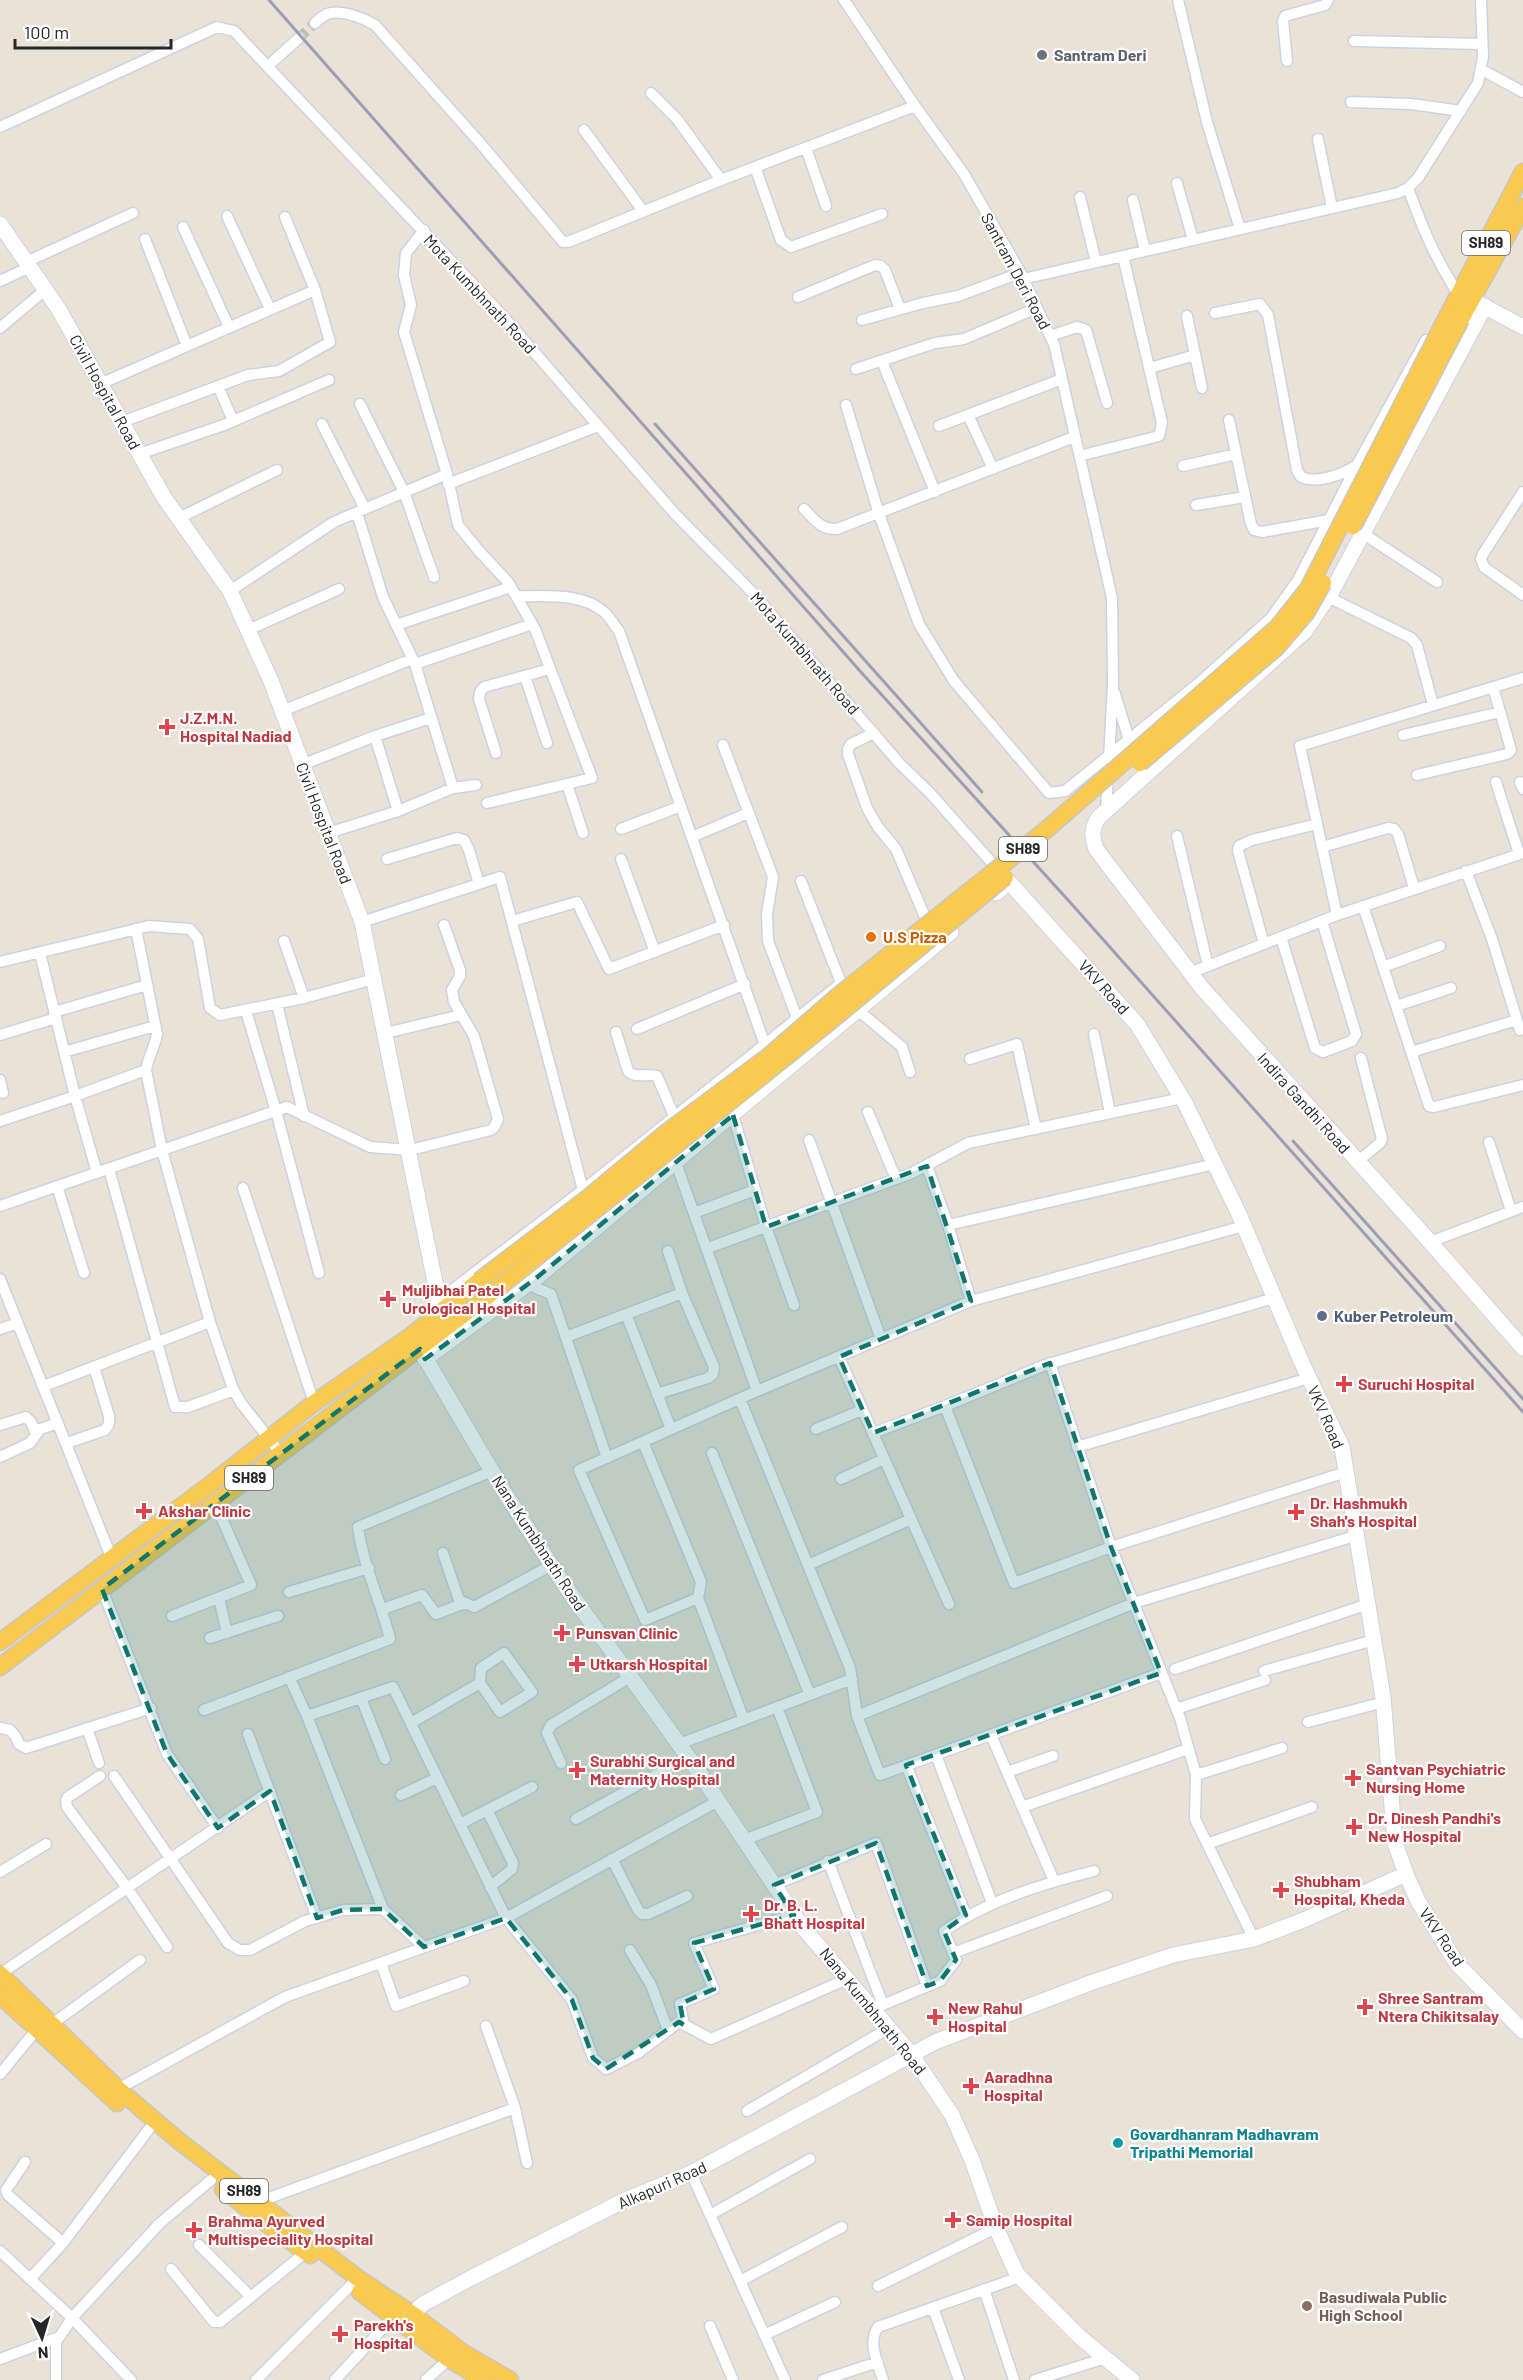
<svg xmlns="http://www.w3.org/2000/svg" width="1523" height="2380" font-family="Barlow,sans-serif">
<rect width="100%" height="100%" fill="#ebe2d7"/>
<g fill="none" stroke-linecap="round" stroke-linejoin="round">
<path stroke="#c4bdb4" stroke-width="10" stroke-dasharray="10 5" stroke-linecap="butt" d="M299 38 315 23"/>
<g stroke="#cdd2e2" stroke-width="13">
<path id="street" d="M844 0 915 106 964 174 1019 270 1054 344 1112 598 1113 685 1109 758
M1178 0 1207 122 1240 229
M315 23C318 20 323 16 327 14 341 9 363 18 375 25L481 144 563 242H568L721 180 915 106
M1354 41 1482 44
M1287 61 1283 21 1285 16 1325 5 1328 0
M268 66 299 38
M1482 70 1523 92
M651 93 677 119 721 180
M1351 102 1411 104 1461 111
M0 127 217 27 234 31 503 316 675 514 754 594 900 764 930 793 1000 872
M584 130 643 211
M1318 139 1332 208
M806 148 826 206
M755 167 781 240 791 247 882 214
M1177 183 1193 240
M1408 188C1422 226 1433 254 1455 289
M1080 197 1096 262
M1133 200 1145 251
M227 216 270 309
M183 227 229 327
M424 230 406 253 404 275 411 305 404 332 447 474 458 525 479 551 508 582 535 629 592 778 487 803
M145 239 187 346
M26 262 133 213
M1023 279 1398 193 1408 188 1418 178 1478 83 1483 57 1481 0
M0 281 30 267
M798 297 875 265 881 266 885 270 900 309
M1215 313 1260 304 1268 315 1297 470 1301 477C1317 484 1342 475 1357 465
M1187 316 1202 388
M862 320 923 303 958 296 1020 273
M0 328 45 290
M1050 336 1077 327 1086 330 1107 403
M882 361 935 492
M1150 368 1195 355
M856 369 935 343 964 339 1037 308
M100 384 315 290
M218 386 233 421
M360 404 404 492 434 577
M846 405 879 514 919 624 954 681 1049 793 1065 791 1199 683 1271 618 1298 580 1357 465 1426 340
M968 415 993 469
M1229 420 1251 524 1254 530 1262 532 1329 520
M122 422 248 375 279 371 330 342 315 290 285 217
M322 424 365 509
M939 426 1062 379
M139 454 224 425 329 380
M1079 456 1159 436 1162 423 1123 256
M1183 466 1236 454
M448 484 598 426
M1523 492 1483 554 1481 559 1484 567 1523 595
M1196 505 1245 497
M804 509C815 520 821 530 837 529L1074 437
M357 513 383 597 415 664 453 788
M179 518 277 470
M1362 533 1437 582
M230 591 334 522 447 474
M517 596C545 597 581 592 604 612 610 617 614 625 619 631L765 1045
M1328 597 1411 638 1417 645 1433 705
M396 625 511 587
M248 630 339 589
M415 664 532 624
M525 676 547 743
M1115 694 1129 740
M282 711 412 659
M874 733 851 744 848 749V754L867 808 878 827 896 849 925 917
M1403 735 1500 712
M375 736 398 811
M723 745 773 877 767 914 768 941 797 1018
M496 753 479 699 480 692 484 687 550 669
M302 765 375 736 431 718
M1417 775 1507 754 1511 750 1493 687
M1496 782 1519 854
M1520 782 1523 789
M567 784 583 833
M1106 812 1108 774
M621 829 681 806
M328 833 398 811 453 788 476 785
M1177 836 1208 966
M692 837 748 813
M1322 847 1388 828 1394 829 1398 834 1414 888
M387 859 457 838 464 840 469 850 479 884
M621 859 655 952
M1466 871 1492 939 1520 1030 1523 1029
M801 881 841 983
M1363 906 1429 1106 1434 1107 1523 1085
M1337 915 1300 746 1523 678
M512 921 577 902 609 969 724 925
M362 922 500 877 583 1190
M1281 937 1315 1048 1323 1052 1352 1041 1356 1034 1322 921
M284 941 304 998
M1264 944 1238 851 1239 846 1252 840 1317 824
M40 953 75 1096 97 1173
M0 962 149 926 190 929 198 939 210 1008 220 1015 304 998 374 979
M1383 967 1440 946
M1190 973 1337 915 1523 853
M277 1004 304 1116
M1396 1006 1451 988
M246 1011 276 1111 319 1273
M859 1011 902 1047 910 1072
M54 1012 147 985
M637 1029 745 984
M616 1032 628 1071C636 1079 647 1073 657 1076L674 1116
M386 1033 461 1015
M1094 1034 1110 1113
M0 1035 56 1018
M64 1052 155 1026
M1411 1052 1517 1020
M970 1059 1017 1044 1036 1129
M0 1080 3 1093
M868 1112 896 1179
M733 1115 766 1227 794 1305
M0 1121 75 1096 146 1070
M809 1140 881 1339
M1489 1142 1511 1211
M1357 1162 1380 1143 1382 1139 1361 1058
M676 1163 757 1391
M927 1166 948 1225 971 1301
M109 1169 175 1407H188L234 1390
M57 1186 84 1273
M243 1188 314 1403
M0 1206 287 1107 370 1147 410 1150 491 1130 495 1126 498 1119 474 1036 454 1002 452 990 460 976V970L444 925
M694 1213 755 1190
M948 1225 1215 1164
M1430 1242 1523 1207
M708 1248 912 1173 968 1143 1182 1098
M0 1279 112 1559
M535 1279 536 1288 551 1294 607 1458
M1274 1298 1045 1365 945 1406 1014 1583 1111 1547 1346 1472
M439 1300 583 1190 839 985
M626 1314 671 1429
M210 1322 233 1389 241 1403 281 1454
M0 1329 18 1323
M566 1337 682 1293
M839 1357 949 1604
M1050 1363 1111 1547 1180 1718 1196 1775 1195 1819 1254 1939
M44 1386 210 1322 162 1150 146 1070C148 1057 155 1047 157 1034L136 929
M657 1394 708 1378 713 1374 714 1367 682 1293 668 1251
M740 1399 850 1668 857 1716 880 1775 1161 1673
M0 1425 26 1417 31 1422 36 1434
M816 1429 862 1410
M873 1433 945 1406
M643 1442 701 1582 698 1598 744 1720
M67 1443 105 1430 109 1424V1416L94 1367
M1077 1447 1309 1378
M712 1453 810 1695
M0 1457 30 1443 40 1429 58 1423
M841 1479 884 1459
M443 1553 459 1600 474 1607 552 1565
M808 1565 911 1519
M102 1589 167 1754 218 1828
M289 1592 369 1568
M219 1598 227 1633
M698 1598 645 1620 579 1470 757 1391 971 1301 1244 1226
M383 1609 422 1595 436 1614 465 1603
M172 1616 251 1585 215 1503
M210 1638 278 1616
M1175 1669 1368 1604
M1264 1671 1374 1640
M289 1677 307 1716
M361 1698 385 1759
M1176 1709 1265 1680
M204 1710 390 1639C381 1602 363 1565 358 1527L492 1471
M857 1716 1134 1603 1358 1535
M1308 1722 1384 1702
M411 1723 480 1683 481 1668 504 1653 532 1692 500 1712 480 1683
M0 1728 10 1730 16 1737 19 1744 26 1748 151 1708
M87 1728 99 1763
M248 1734 317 1918
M991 1735 1054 1881
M679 1744 852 1679
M936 1755 992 1903
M561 1763 547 1733 551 1725 630 1677
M906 1765 966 1915
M1007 1772 1053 1756
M1196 1775 1282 1748
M100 1776 68 1797 66 1801 67 1807 128 1889 167 1947
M114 1776 228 1943 240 1950H250L305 1921 343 1910 383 1909
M401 1795 437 1778
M1022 1807 1188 1749
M487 1810 513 1863 512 1869 490 1887
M576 1819 688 1757
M460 1824 532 1787
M744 1840 817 1812 777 1707
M1207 1844 1312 1807
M612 1859 638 1910 642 1914H648L687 1896
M828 1861 883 2005
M0 1872 46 1844
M774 1885 876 1843 927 1986
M424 1947 383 1909 307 1716 393 1687 506 1918 572 2000 593 2058 606 2069 638 2053 679 2022 711 2039 847 1979
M630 1950 651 1985 668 2030
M953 1953 1107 1896
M381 1963 396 2006 464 1981
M0 1974 270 1791
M873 2009 940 1981 956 1960 944 1931C989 1900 1042 1884 1094 1871
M52 2024 140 1960
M684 2025 680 2004 714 1989 694 1943 794 1915
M486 2026 515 2108 527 2163
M0 2074 37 2029
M118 2089 285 1997 506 1918 718 1801
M747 2111 889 2028
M25 2162 6 2190 8 2195 63 2243
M691 2173 785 2380
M258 2202 515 2108
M710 2215 810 2159
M199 2245 250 2296
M0 2251 72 2318 131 2380
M171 2269 214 2322H220L306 2252
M30 2279 63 2243 149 2129
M740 2281 842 2227
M878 2286 996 2228
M984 2289 1014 2380
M933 2308 959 2380
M710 2326 733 2380
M764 2335 835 2302
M0 2359 59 2337
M56 2380V2342L72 2318 160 2223 211 2180
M256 2380 351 2285
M335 2380 393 2317
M426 2380 449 2359
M823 2380 878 2362
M883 2380C878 2363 867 2343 878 2327L1020 2277
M1035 2380 1106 2358"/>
</g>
<g stroke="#cdd2e2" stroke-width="17">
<path id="secondary" d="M0 224 58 308 163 496 230 591 271 681 362 922 441 1312
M1478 303 1523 327
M1485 306 1332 591 1305 631 1098 818C1091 830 1092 836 1096 849L1202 988 1416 1226 1523 1348
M996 893 1009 882 1137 1024 1185 1103 1239 1214 1301 1361 1342 1447 1383 1697 1395 1843 1406 1874 1418 1901 1457 1964 1523 2031
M421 1351 503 1490 563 1583 699 1772 800 1924 911 2054 952 2115 972 2160 996 2228 1017 2274 1081 2338 1132 2380
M425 1359 535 1279 951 932
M412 2314 423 2304 469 2279 623 2201 691 2173 935 2042 1090 1983 1173 1955 1254 1939 1306 1919 1406 1874"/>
</g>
<g stroke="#c7c7c7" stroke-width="19">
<path id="primary" d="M1448 315 1523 172
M1461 319 1523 207
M0 1642 211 1484 314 1403 412 1335 479 1281
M0 1667 497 1289
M0 1974 118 2089 179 2141 359 2279 412 2314 465 2354 510 2380
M0 1995 117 2103
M223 2189 276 2231 310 2255
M360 2292 449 2359 484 2380"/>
</g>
<use href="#street" stroke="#fff" stroke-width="10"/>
<use href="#secondary" stroke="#fff" stroke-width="15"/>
<use href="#primary" stroke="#f9ca4f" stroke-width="16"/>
<path stroke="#9a9fb3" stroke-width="3" d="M269 0 860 671 1068 900 1523 1412
M655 424 982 792
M1293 1141 1523 1399"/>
<g stroke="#c7c7c7" stroke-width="19" stroke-linecap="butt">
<path id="primary-bridge" d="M1353 526 1461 319
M1140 763 1276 648 1306 613 1323 583
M479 1281 589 1197 667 1132 769 1056 838 996 1046 830 1278 627 1308 589 1448 315
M497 1289 828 1023 1005 877"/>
</g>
<use href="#primary-bridge" stroke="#f9ca4f" stroke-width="16"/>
</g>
<path fill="#0f766e" fill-opacity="0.2" stroke="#0f766e" stroke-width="4.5" stroke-dasharray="12 8" stroke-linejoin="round" d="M733 1115 766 1227 927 1166 971 1301 839 1357 873 1433 1050 1363 1111 1547 1161 1673 906 1765 966 1915 944 1931 956 1960 940 1981 927 1986 876 1843 774 1885 794 1915 694 1943 714 1989 680 2004 684 2025 679 2022 606 2069 593 2058 572 2000 506 1918 424 1947 383 1909 343 1910 317 1918 270 1791 218 1828 167 1754 102 1589 420 1349 425 1359 535 1279Z"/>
<circle fill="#6b7280" stroke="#fff" stroke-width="2" cx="1042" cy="55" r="6"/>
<g fill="#e0444e" stroke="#fff" stroke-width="2">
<path d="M164 718h6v6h6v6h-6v6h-6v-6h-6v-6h6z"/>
<path d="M385 1290h6v6h6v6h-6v6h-6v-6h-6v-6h6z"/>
<path d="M1341 1375h6v6h6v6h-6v6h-6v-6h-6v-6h6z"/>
<path d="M141 1502h6v6h6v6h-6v6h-6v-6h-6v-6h6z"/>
<path d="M1293 1503h6v6h6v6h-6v6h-6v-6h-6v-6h6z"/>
<path d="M559 1624h6v6h6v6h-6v6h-6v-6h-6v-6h6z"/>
<path d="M574 1655h6v6h6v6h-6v6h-6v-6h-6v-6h6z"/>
<path d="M574 1761h6v6h6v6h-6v6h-6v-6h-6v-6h6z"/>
<path d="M1350 1769h6v6h6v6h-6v6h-6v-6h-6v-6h6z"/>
<path d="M1351 1818h6v6h6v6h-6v6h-6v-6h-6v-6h6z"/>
<path d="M1278 1881h6v6h6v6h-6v6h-6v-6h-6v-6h6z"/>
<path d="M748 1905h6v6h6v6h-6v6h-6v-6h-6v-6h6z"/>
<path d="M1362 1998h6v6h6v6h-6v6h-6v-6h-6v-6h6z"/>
<path d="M932 2008h6v6h6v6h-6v6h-6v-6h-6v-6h6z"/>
<path d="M968 2077h6v6h6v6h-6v6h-6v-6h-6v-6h6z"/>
<path d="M950 2211h6v6h6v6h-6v6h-6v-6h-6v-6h6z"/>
<path d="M191 2221h6v6h6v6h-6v6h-6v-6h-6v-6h6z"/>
<path d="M337 2325h6v6h6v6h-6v6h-6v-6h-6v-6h6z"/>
</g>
<circle fill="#e8710a" stroke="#fff" stroke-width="2" cx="871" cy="937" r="6"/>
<circle fill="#5c6f8a" stroke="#fff" stroke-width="2" cx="1322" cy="1316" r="6"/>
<circle fill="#0f9aa8" stroke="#fff" stroke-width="2" cx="1118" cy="2143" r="6"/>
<circle fill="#8d6e63" stroke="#fff" stroke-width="2" cx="1307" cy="2306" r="6"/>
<g text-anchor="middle" stroke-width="4.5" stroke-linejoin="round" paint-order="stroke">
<g fill="#fff" stroke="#686868" stroke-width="1.5">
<rect x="1462" y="231" width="48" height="24" rx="4.5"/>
<rect x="999" y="837" width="48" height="24" rx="4.5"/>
<rect x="225" y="1466" width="48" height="24" rx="4.5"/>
<rect x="220" y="2179" width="48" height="24" rx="4.5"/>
</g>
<g font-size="15" font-weight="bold" fill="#272727">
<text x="1486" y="248">SH89</text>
<text x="1023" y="854">SH89</text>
<text x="249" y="1483">SH89</text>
<text x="244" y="2196">SH89</text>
</g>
<g font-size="16" font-weight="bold" fill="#5b616d" stroke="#fff" text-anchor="start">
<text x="1054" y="61">Santram Deri</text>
</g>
<g font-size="16" fill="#272727" stroke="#fff">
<text transform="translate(1016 271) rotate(62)" y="6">Santram Deri Road</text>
<text transform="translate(480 294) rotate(47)" y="6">Mota Kumbhnath Road</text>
<text transform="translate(105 392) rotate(61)" y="6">Civil Hospital Road</text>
<text transform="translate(805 653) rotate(49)" y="6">Mota Kumbhnath Road</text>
<text transform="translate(324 823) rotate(69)" y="6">Civil Hospital Road</text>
<text transform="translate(1104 987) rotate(48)" y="6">VKV Road</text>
<text transform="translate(1304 1103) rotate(48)" y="6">Indira Gandhi Road</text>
<text transform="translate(1326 1417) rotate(66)" y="6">VKV Road</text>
<text transform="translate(539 1543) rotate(57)" y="6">Nana Kumbhnath Road</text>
<text transform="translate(1442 1937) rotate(56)" y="6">VKV Road</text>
<text transform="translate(873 2011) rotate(51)" y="6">Nana Kumbhnath Road</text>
<text transform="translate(662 2185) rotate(-24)" y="6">Alkapuri Road</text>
</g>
<g font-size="16" font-weight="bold" fill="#be3a42" stroke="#fff" text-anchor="start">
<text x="180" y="724">J.Z.M.N.<tspan x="180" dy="18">Hospital Nadiad</tspan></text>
<text x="402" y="1296">Muljibhai Patel<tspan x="402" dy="18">Urological Hospital</tspan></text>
<text x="1358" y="1390">Suruchi Hospital</text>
<text x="1310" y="1509">Dr. Hashmukh<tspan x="1310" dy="18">Shah's Hospital</tspan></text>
<text x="158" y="1517">Akshar Clinic</text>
<text x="576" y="1639">Punsvan Clinic</text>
<text x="590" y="1670">Utkarsh Hospital</text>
<text x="590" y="1767">Surabhi Surgical and<tspan x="590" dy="18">Maternity Hospital</tspan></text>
<text x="1366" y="1775">Santvan Psychiatric<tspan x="1366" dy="18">Nursing Home</tspan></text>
<text x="1368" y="1824">Dr. Dinesh Pandhi's<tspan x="1368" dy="18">New Hospital</tspan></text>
<text x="1294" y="1887">Shubham<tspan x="1294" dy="18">Hospital, Kheda</tspan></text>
<text x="764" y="1911">Dr. B. L.<tspan x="764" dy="18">Bhatt Hospital</tspan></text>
<text x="1378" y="2004">Shree Santram<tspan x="1378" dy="18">Ntera Chikitsalay</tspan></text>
<text x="948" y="2014">New Rahul<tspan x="948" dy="18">Hospital</tspan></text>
<text x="984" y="2083">Aaradhna<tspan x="984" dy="18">Hospital</tspan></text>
<text x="966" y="2226">Samip Hospital</text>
<text x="208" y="2227">Brahma Ayurved<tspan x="208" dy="18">Multispeciality Hospital</tspan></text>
<text x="354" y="2331">Parekh's<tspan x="354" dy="18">Hospital</tspan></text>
</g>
<g font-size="16" font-weight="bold" fill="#c56008" stroke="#fff" text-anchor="start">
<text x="883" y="943">U.S Pizza</text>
</g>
<g font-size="16" font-weight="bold" fill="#4e5e75" stroke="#fff" text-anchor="start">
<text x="1334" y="1322">Kuber Petroleum</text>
</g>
<g font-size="16" font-weight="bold" fill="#0d838f" stroke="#fff" text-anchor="start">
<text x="1130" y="2140">Govardhanram Madhavram<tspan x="1130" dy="18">Tripathi Memorial</tspan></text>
</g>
<g font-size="16" font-weight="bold" fill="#785e54" stroke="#fff" text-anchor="start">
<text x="1319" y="2303">Basudiwala Public<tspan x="1319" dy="18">High School</tspan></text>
</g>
</g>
<g transform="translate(42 2338) rotate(176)" stroke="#ffffff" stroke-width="4.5" paint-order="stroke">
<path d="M0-4.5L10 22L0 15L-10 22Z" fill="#272727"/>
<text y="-9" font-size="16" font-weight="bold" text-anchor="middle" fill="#272727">N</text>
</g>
<path d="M15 39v9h156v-9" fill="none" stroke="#272727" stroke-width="3"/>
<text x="24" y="39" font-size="18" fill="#272727" stroke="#ffffff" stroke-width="4.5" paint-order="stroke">100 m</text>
</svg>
